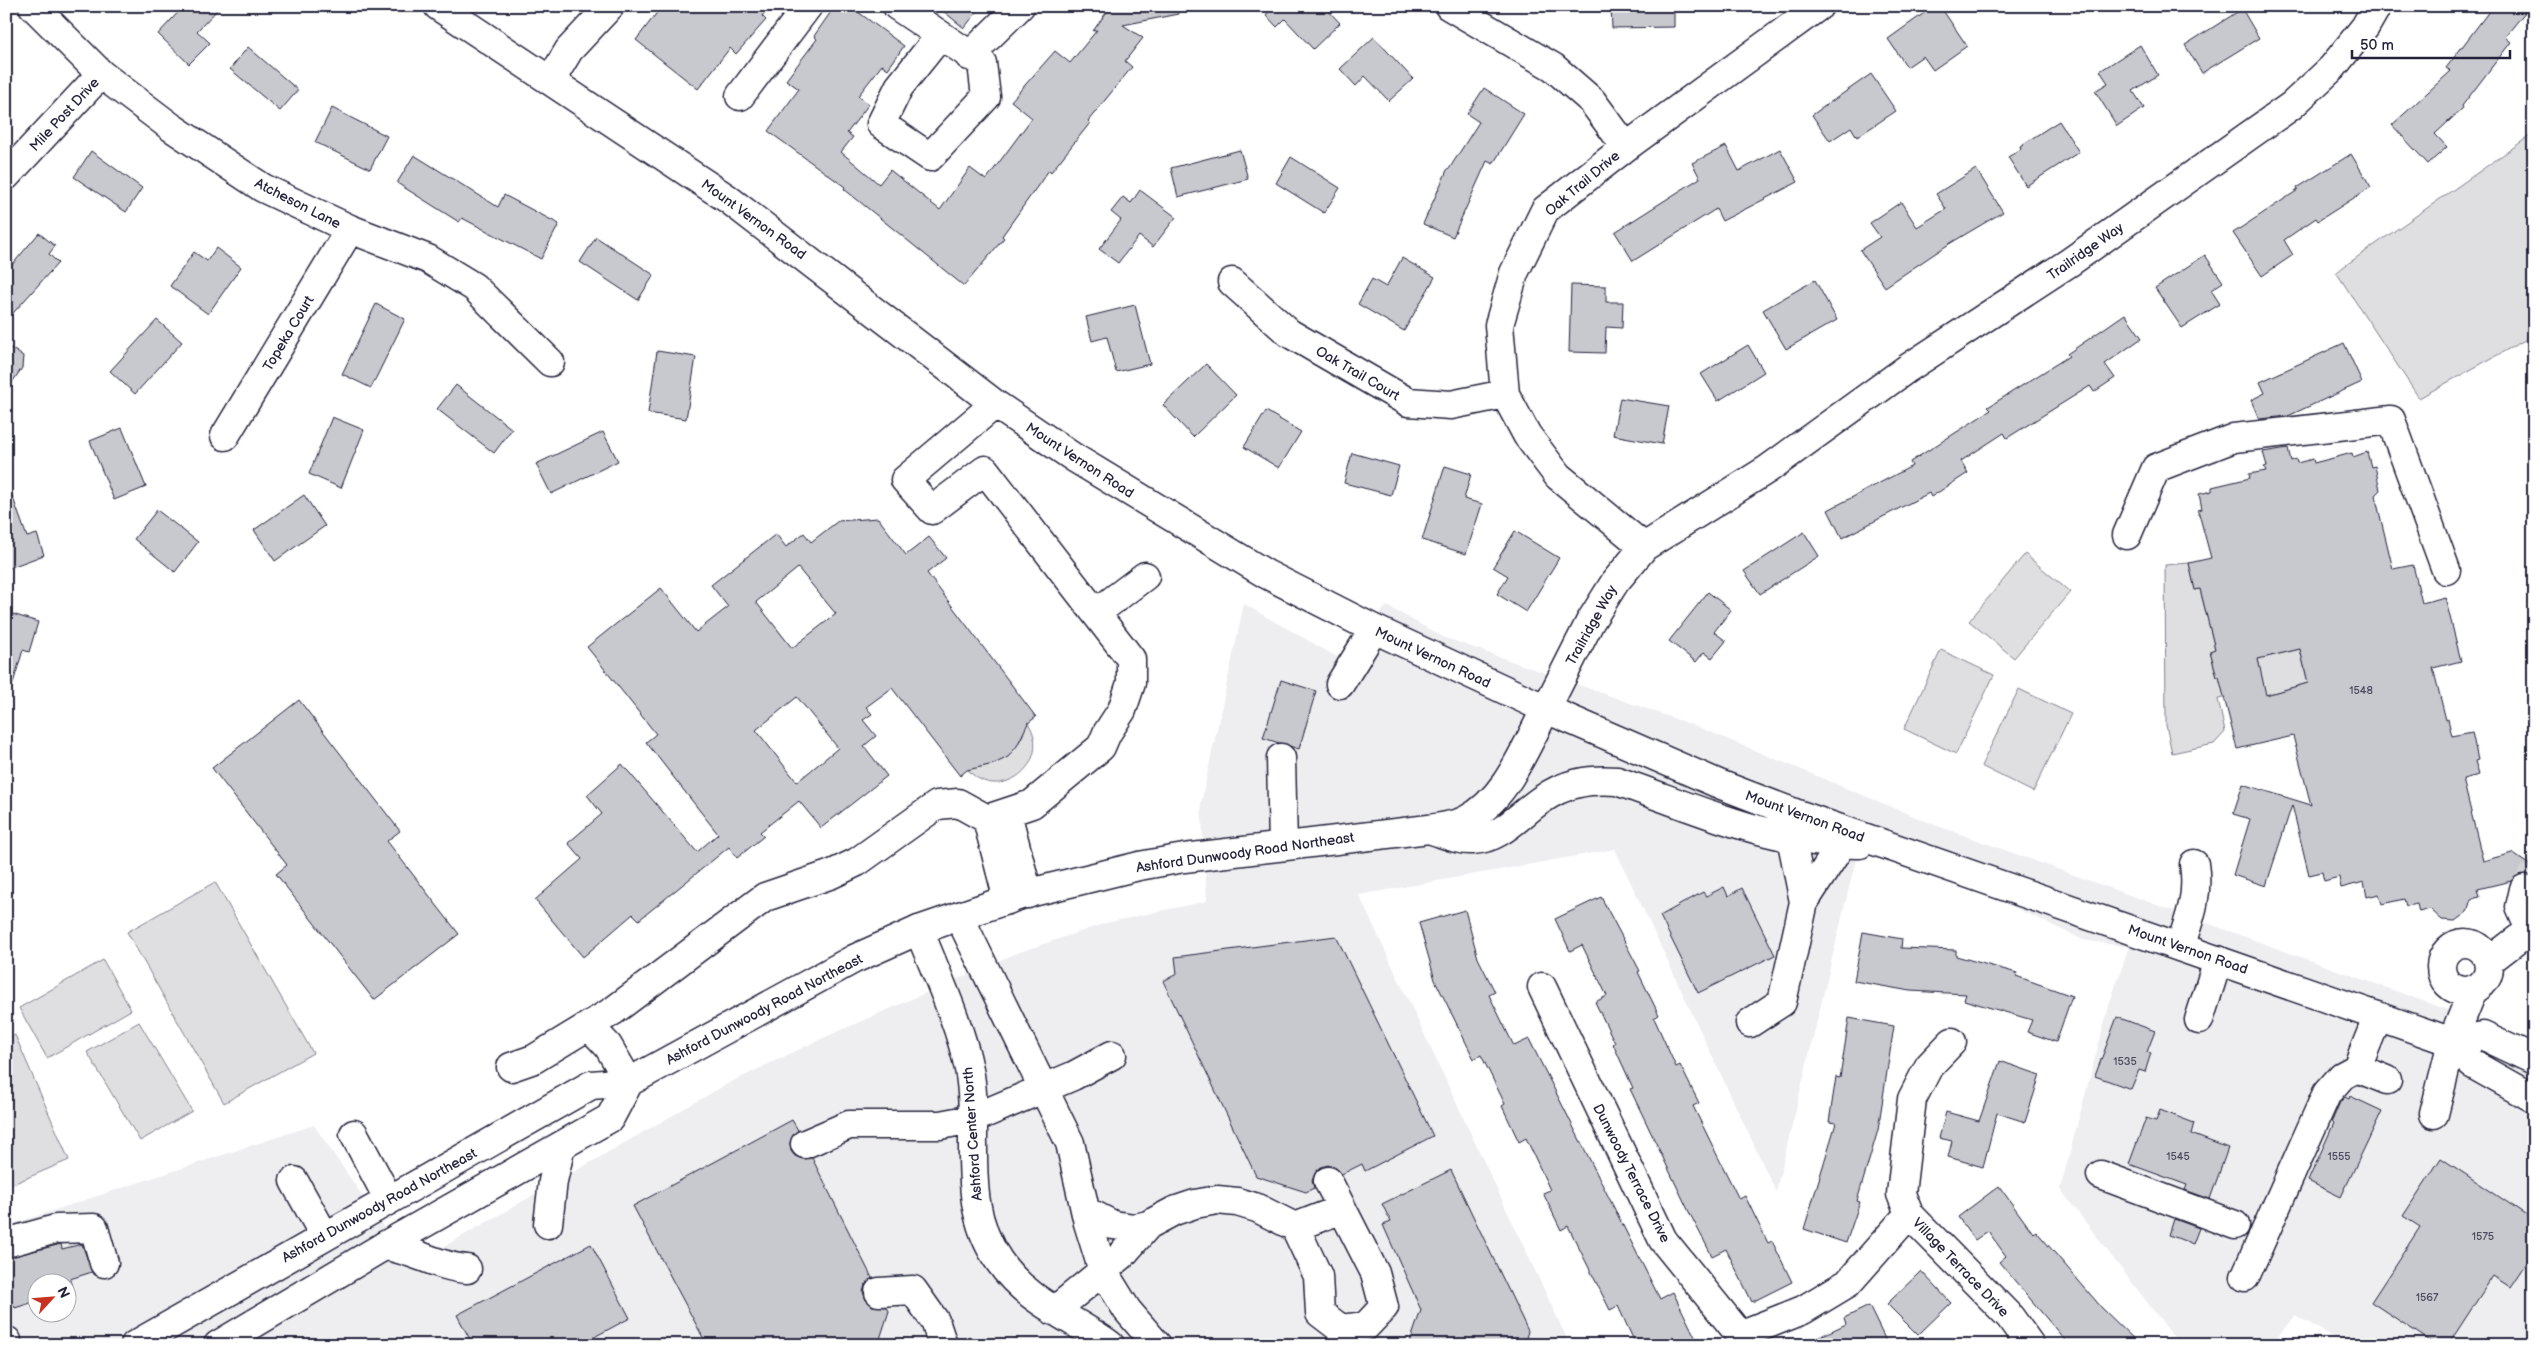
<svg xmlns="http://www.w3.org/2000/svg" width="2540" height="1351" font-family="'Balsamiq Sans',sans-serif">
<rect width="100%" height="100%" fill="#fff"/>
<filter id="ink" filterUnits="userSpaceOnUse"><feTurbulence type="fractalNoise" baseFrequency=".02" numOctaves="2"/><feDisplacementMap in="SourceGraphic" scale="10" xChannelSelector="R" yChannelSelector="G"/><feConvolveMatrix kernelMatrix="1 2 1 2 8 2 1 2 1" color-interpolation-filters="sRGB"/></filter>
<g filter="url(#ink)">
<path fill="#eeeef1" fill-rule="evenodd" d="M1244 604 1337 657 1387 606 1443 637 1698 727 1935 825 2534 1041V1345H2347L2295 1315 2271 1345H2180L2060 1189 2110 1002 2129 947 2083 940 1862 834 1776 1192 1615 849 1359 895 1570 1345H6V1226L314 1125 410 1266 727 1084 821 1039 1014 954 1106 923 1207 901 1201 803ZM38 1284H68V1314H38Z"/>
<path fill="#dfdfe2" stroke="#80808e" d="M2534 133V335L2419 398 2336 272Z
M2025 554 2070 592 2014 658 1969 621Z
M2189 563 2195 590 2200 589 2215 649 2210 651 2217 677 2260 668 2258 659 2300 649 2308 683 2259 697 2238 695 2218 699 2225 732 2214 744 2172 753 2166 725 2165 565Z
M1941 650 1994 675 1956 754 1904 729Z
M2019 689 2071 714 2033 792 1981 766Z
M1028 723C1054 763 999 805 968 770L977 764 980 767C1002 762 1014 754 1024 733L1021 729Z
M215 882 313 1053 224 1103 127 932Z
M103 960 131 1010 47 1058 19 1008Z
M139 1022 192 1111 140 1141 87 1052Z
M15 1035 69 1160 6 1187V1039Z"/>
<path fill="#c8c8cf" stroke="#22223b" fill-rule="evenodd" d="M184 6H221L197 31 210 43 189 64 158 34Z
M662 6H770L762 16 766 20 736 54 730 48 698 89 636 40Z
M835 6H850L904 46 888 69 882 65 858 96 869 104 847 133 853 137 841 152 879 184 890 170 940 210 970 168 986 180 1032 118 1011 101 1055 51 1070 63 1097 30 1093 31 1111 6H1177L1178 14 1123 25 1143 38 1125 61 1132 67 1088 121 1090 123 1051 172 1049 170 1002 236 1004 238 964 286 844 189 845 187 768 131 799 89 786 80 817 39 814 36Z
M937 6H982L964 28Z
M1273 6H1324L1340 23 1313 49 1285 19 1277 27 1266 15Z
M1611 6H1674V27L1612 28Z
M1934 6H1940L1967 46 1933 70 1923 56 1907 67 1888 39Z
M2493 6H2530L2505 37 2511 42 2462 106 2463 108 2435 134 2447 147 2428 164 2392 125 2451 71 2446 68Z
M2242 9 2259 38 2202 73 2185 45Z
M1374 37 1413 79 1389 101 1365 76 1356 86 1340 69Z
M2140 45 2158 75 2133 91 2144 108 2117 126 2095 91 2108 83 2100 71Z
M248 47 298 90 280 111 230 69Z
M1871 74 1896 111 1857 137 1851 127 1830 141 1812 115Z
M1484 88 1524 114 1493 164 1487 161 1453 237 1423 224 1448 168 1449 169 1479 122 1467 114Z
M332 108 387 136 370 169 315 142Z
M2059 121 2079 152 2026 186 2008 157 2021 149 2020 146Z
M1726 146 1739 171 1780 149 1798 182 1722 221 1716 209 1633 261 1615 232 1700 178 1692 163Z
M1240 150 1248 179 1178 197 1171 168Z
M91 151 142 188 126 212 74 177Z
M2351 154 2371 187 2318 221 2316 218 2284 240 2293 255 2262 276 2233 233 2298 190 2297 188Z
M414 155 498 207 504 195 559 224 541 259 462 218 459 222 397 183Z
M1291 157 1340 188 1324 213 1276 183Z
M1976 169 2003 212 1949 244 1885 287 1860 250 1880 237 1870 223 1901 202 1917 227 1946 209 1936 194Z
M1140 190 1176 217 1153 247 1139 236 1118 263 1099 249 1121 220 1111 212 1123 197 1131 203Z
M39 233 55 246 49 254 58 263 6 321V272Z
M596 237 654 275 638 300 580 262Z
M216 248 241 267 208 314 170 286 194 252 207 261Z
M2205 255 2223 282 2211 290 2220 304 2182 328 2155 288Z
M1402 258 1435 277 1404 331 1358 304 1372 279 1386 287Z
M1815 280 1837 320 1786 349 1763 310Z
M1571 285 1606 286V302H1623L1622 328 1606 327 1605 353 1569 352Z
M376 304 405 319 371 388 342 374Z
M1135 305 1150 364 1116 372 1107 337 1092 341 1086 317Z
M2125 314 2142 338 2105 364 2115 378 2094 392 2090 386 2007 438 2004 433 1961 461 1968 473 1931 497 1929 493 1842 538 1828 510 1912 466 1910 462 1991 410 1988 407 2069 356 2067 354Z
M157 320 182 342 135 394 110 371Z
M2344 343 2362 382 2288 416 2259 419 2251 400 2265 393 2260 382Z
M6 345 23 356 22 368 6 391Z
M1748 345 1764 372 1718 401 1701 374Z
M657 351 696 357 686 419 648 413Z
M1206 364 1236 395 1193 437 1163 405Z
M456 385 512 429 494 453 437 409Z
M1620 398 1669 406 1662 444 1613 435Z
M1266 411 1301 432 1279 468 1244 447Z
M332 417 364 430 341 488 309 474Z
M122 428 146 487 114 500 90 441Z
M603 432 618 461 551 494 536 464Z
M2288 448 2291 461 2296 459 2297 463 2313 459 2314 463 2352 453 2353 457 2367 452 2371 467 2375 466 2380 490 2375 495 2393 569 2413 565 2422 603 2445 597 2461 661 2433 668 2446 720 2448 719 2452 736 2472 732 2478 760 2475 761 2479 775 2463 779 2483 861 2512 853 2534 868V877L2527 874H2520L2511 881 2478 889 2480 897 2471 899 2467 912 2455 921 2442 920 2430 909 2419 912 2417 904 2406 906 2404 899 2382 904 2379 894 2367 897 2364 882 2341 888 2339 877 2324 881 2322 872 2309 875 2292 805 2266 886 2233 875 2250 819 2233 814 2243 784 2311 805 2293 736 2237 749 2219 677H2217L2210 651 2215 649 2200 589 2195 590 2189 563 2211 558 2198 510 2202 509 2199 494 2212 491V487L2250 478 2249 474 2266 471 2264 467 2267 466 2263 452ZM2300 649 2308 683 2266 695 2258 659Z
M1352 453 1399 466 1391 495 1344 483Z
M1445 466 1471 474 1464 499 1482 504 1466 554 1422 540Z
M8 484 27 537 37 534 44 555 6 569V485Z
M304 495 325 526 275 561 254 530Z
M157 510 198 542 175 572 134 539Z
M878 518 906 555 929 537 946 558 927 573 1036 717 1028 723 1017 746 1008 757 994 764 967 770 960 776 892 688 866 707 872 714 863 720 876 736 864 746 887 776 821 828 799 801 760 832 764 836 737 858 729 847 639 920 633 914 583 957 535 900 582 859 568 843 602 814 587 795 622 764 697 852 718 834 646 742 656 734 587 647 661 588 696 632 728 607 711 585 776 534 786 547 804 533 811 542 838 521ZM798 568 836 614 792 648 756 602ZM797 697 838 748 797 782 756 730Z
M1515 531 1559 558 1526 612 1497 594 1508 576 1493 567Z
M1804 532 1819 556 1760 594 1744 571Z
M1708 592 1731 610 1714 632 1726 641 1712 658 1704 652 1696 662 1669 641Z
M6 612 38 622 29 652 23 650 11 690H6Z
M1281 680 1316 691 1299 749 1263 738Z
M299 700 400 831 387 841 459 934 374 1000 276 874 287 865 212 768Z
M1724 887 1728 896 1742 888 1775 955 1698 993 1660 916 1703 892 1706 896Z
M1601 897 1640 971 1638 972 1659 1015 1654 1018 1676 1067 1680 1065 1699 1103 1693 1106 1718 1157 1739 1199 1745 1196 1768 1243 1772 1241 1792 1282 1752 1302 1726 1249 1712 1256 1690 1214 1630 1089 1633 1088 1613 1044 1615 1043 1595 1002 1607 996 1582 945 1570 951 1555 919Z
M1465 910 1478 958 1495 992 1489 995 1514 1046 1529 1039 1660 1299 1673 1292 1699 1345H1636L1618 1306 1610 1310 1568 1226 1561 1230 1543 1193 1550 1190 1526 1138 1519 1142 1502 1106 1505 1104 1481 1055 1474 1059 1435 980 1419 923Z
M1863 932 1902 939 1901 948 1956 950V956L2017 973 2016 976 2072 996 2056 1042 2027 1032 2032 1020 1964 1000 1966 994 1910 991 1854 981Z
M1336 936 1433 1136 1365 1171 1362 1164 1342 1174 1336 1168 1328 1165 1321 1167 1315 1173 1312 1181 1314 1188 1306 1192 1256 1176 1163 981 1177 974 1175 957Z
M2117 1017 2155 1031 2147 1052 2151 1053 2145 1072 2139 1070 2131 1089 2095 1076Z
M1849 1018 1894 1026 1878 1130 1857 1201 1860 1202 1846 1243 1804 1229 1836 1123 1829 1122 1836 1077 1840 1078Z
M2000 1061 2040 1075 2025 1122 1997 1113 1983 1167 1948 1157 1952 1141 1939 1138 1946 1112 1979 1121Z
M2350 1096 2382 1111 2341 1197 2308 1181 2334 1123 2332 1121 2340 1102 2345 1097 2349 1099Z
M2160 1110 2194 1123 2191 1134 2228 1148 2210 1199 2185 1190 2187 1185 2129 1164 2146 1118 2156 1121Z
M792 1120 798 1130 790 1142 791 1151 795 1156 803 1159 812 1158 872 1278 865 1285 863 1292 866 1300 872 1306 887 1307 889 1311 878 1345H707L633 1206Z
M2441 1158 2534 1220V1251L2510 1287 2493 1276 2448 1345H2436L2371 1302 2420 1227 2403 1216Z
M1451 1170 1528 1331 1524 1345H1409L1421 1310 1383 1225 1391 1222 1382 1204Z
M1999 1186 2033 1233 2036 1231 2102 1308 2140 1345H2069L1999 1262 2006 1256 1988 1231 1975 1240 1958 1217Z
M2174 1219 2199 1228 2193 1244 2169 1235Z
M61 1244 62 1249 82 1244 92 1272 70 1279 73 1288 68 1289V1284H38L37 1301 15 1308 14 1305 6 1307V1258Z
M591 1244 630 1318 579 1345H473L457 1315Z
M1921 1271 1951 1303 1918 1335 1887 1304Z
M1869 1306 1888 1345H1802L1846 1324 1844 1318Z"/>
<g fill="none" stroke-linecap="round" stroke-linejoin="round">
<path stroke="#d3d3d8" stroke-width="28" stroke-dasharray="28 14" stroke-linecap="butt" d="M2524 889 2534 872"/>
<g stroke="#22223b" stroke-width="31">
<path id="minor" d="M33 6 101 74 171 127 263 188 350 229 428 259 474 287 550 362
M438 6 728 199 995 404 1073 457 1266 574 1374 629 1546 709 1590 622 1615 582 1644 547 1768 469 1908 368 2070 262 2291 106 2332 68 2365 27 2377 6
M897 6 982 63 986 97 930 157 881 124 899 87 939 37
M1449 6 1553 67 1592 101 1626 147
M969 56 1020 6
M551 80 569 50 610 6
M740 96 808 6
M6 176 101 74
M1232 282 1289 333 1408 402 1451 405 1505 394
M225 436 350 229
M2127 535 2156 468 2234 438 2391 420 2446 570
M1644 547 1558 476 1527 435 1505 394 1499 325 1514 273 1545 210 1626 147 1819 6
M1096 613 1145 576
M1340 684 1374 629
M1281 758 1283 846
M1007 813 1028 894
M987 819 1008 900
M1791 837 1804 902 1841 845
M2524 889 2520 907 2531 932
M959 916 1070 1143 1088 1223 1103 1271 1127 1310 1157 1345
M919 930C936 973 960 1024 969 1069 981 1134 958 1203 999 1261 1028 1303 1070 1316 1110 1345
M2441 967a24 24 0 1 1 48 0a24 24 0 1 1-48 0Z
M2180 947C2190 917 2199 896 2194 864
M2488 962 2518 939 2534 931
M1542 987 1663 1240 1740 1335 1743 1345
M2199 1020 2218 960
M1750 1023 1782 1002 1804 902
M590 1027 608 1046 629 1082
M1952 1042 1929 1066 1912 1099 1901 1194 1909 1214 2010 1317 2030 1345
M511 1067 534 1059 613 1011 765 897 832 874 857 862 937 805 958 803 987 819 1032 804 1101 747 1107 733 1122 710 1131 683V659L985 470 932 510 905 480 995 404
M2357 1068 2387 1080
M2434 1114 2452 1042 2473 990
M354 1134 389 1200
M805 1144 849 1125H940L972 1119 1073 1076 1112 1055
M2101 1175 2235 1225
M294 1181 324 1235
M1086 1211 1113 1225 1135 1228 1148 1225 1174 1211 1195 1204 1217 1200 1237 1202 1257 1208 1295 1227 1318 1276 1320 1313 1341 1329 1366 1326 1384 1307 1375 1273 1328 1181
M548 1224 553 1181 561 1146
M1295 1227 1342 1209
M6 1243 56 1229 94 1228 104 1263
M384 1246C413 1249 437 1267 467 1269
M2245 1277 2327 1093 2342 1076 2357 1068 2378 1016
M879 1292 913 1290 935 1321 943 1345
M1054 1311 1121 1256 1148 1225
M1740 1335 1803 1310 1848 1283 1909 1214
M6 1341H7"/>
</g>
<g stroke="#22223b" stroke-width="31">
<path id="major" d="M1432 830C1445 834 1459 841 1473 840 1501 839 1519 815 1541 800 1565 783 1588 779 1617 781 1698 809 1772 845 1860 844
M2452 1042 2483 1036 2534 1060
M135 1345 591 1085 629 1082 854 959 919 930 1021 895 1139 866 1184 858 1429 829C1441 827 1454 826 1466 820 1507 799 1525 747 1546 709L1719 784 1800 815 2452 1042 2472 1064 2534 1099
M218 1345 384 1246 610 1118 629 1082"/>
</g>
<use href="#minor" stroke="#fff" stroke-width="28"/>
<use href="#major" stroke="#fff" stroke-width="28"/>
</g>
</g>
<g text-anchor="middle" stroke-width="5" stroke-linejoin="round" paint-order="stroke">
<g font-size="11" fill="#4c4c60">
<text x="2361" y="694">1548</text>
<text x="2125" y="1065">1535</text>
<text x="2178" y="1160">1545</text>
<text x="2339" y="1160">1555</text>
<text x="2483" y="1240">1575</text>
<text x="2427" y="1301">1567</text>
</g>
<g font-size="14" fill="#22223b" stroke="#fff">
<text transform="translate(64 114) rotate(-47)" y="5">Mile Post Drive</text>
<text transform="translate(1582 183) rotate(-40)" y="5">Oak Trail Drive</text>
<text transform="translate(298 203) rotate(27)" y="5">Atcheson Lane</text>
<text transform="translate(754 219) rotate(36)" y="5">Mount Vernon Road</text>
<text transform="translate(2085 251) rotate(-35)" y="5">Trailridge Way</text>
<text transform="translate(288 333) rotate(-59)" y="5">Topeka Court</text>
<text transform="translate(1358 373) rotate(30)" y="5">Oak Trail Court</text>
<text transform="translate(1080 460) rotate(33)" y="5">Mount Vernon Road</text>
<text transform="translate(1591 625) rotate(-61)" y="5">Trailridge Way</text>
<text transform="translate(1433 657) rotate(25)" y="5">Mount Vernon Road</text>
<text transform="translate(1805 816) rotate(20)" y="5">Mount Vernon Road</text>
<text transform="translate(1245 852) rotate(-8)" y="5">Ashford Dunwoody Road Northeast</text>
<text transform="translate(2188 949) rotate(19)" y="5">Mount Vernon Road</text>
<text transform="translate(764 1009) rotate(-28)" y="5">Ashford Dunwoody Road Northeast</text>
<text transform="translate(972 1134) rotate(-94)" y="5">Ashford Center North</text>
<text transform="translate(1632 1173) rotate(63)" y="5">Dunwoody Terrace Drive</text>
<text transform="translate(379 1205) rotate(-29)" y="5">Ashford Dunwoody Road Northeast</text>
<text transform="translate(1961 1267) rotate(46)" y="5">Village Terrace Drive</text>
</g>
</g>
<rect width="2540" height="1351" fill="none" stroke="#fff" stroke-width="25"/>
<rect x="12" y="12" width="2515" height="1326" fill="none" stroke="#22223b" stroke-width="2" filter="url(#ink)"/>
<g transform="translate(52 1298) rotate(64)"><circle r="24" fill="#ffffff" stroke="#a7a7b1"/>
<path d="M0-4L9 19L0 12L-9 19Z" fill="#c8321e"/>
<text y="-8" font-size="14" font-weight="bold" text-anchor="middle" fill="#22223b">N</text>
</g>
<path d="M2352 50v8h158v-8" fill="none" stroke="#22223b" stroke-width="2.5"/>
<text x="2360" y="50" font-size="15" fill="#22223b" stroke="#ffffff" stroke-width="4" paint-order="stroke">50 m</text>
</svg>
